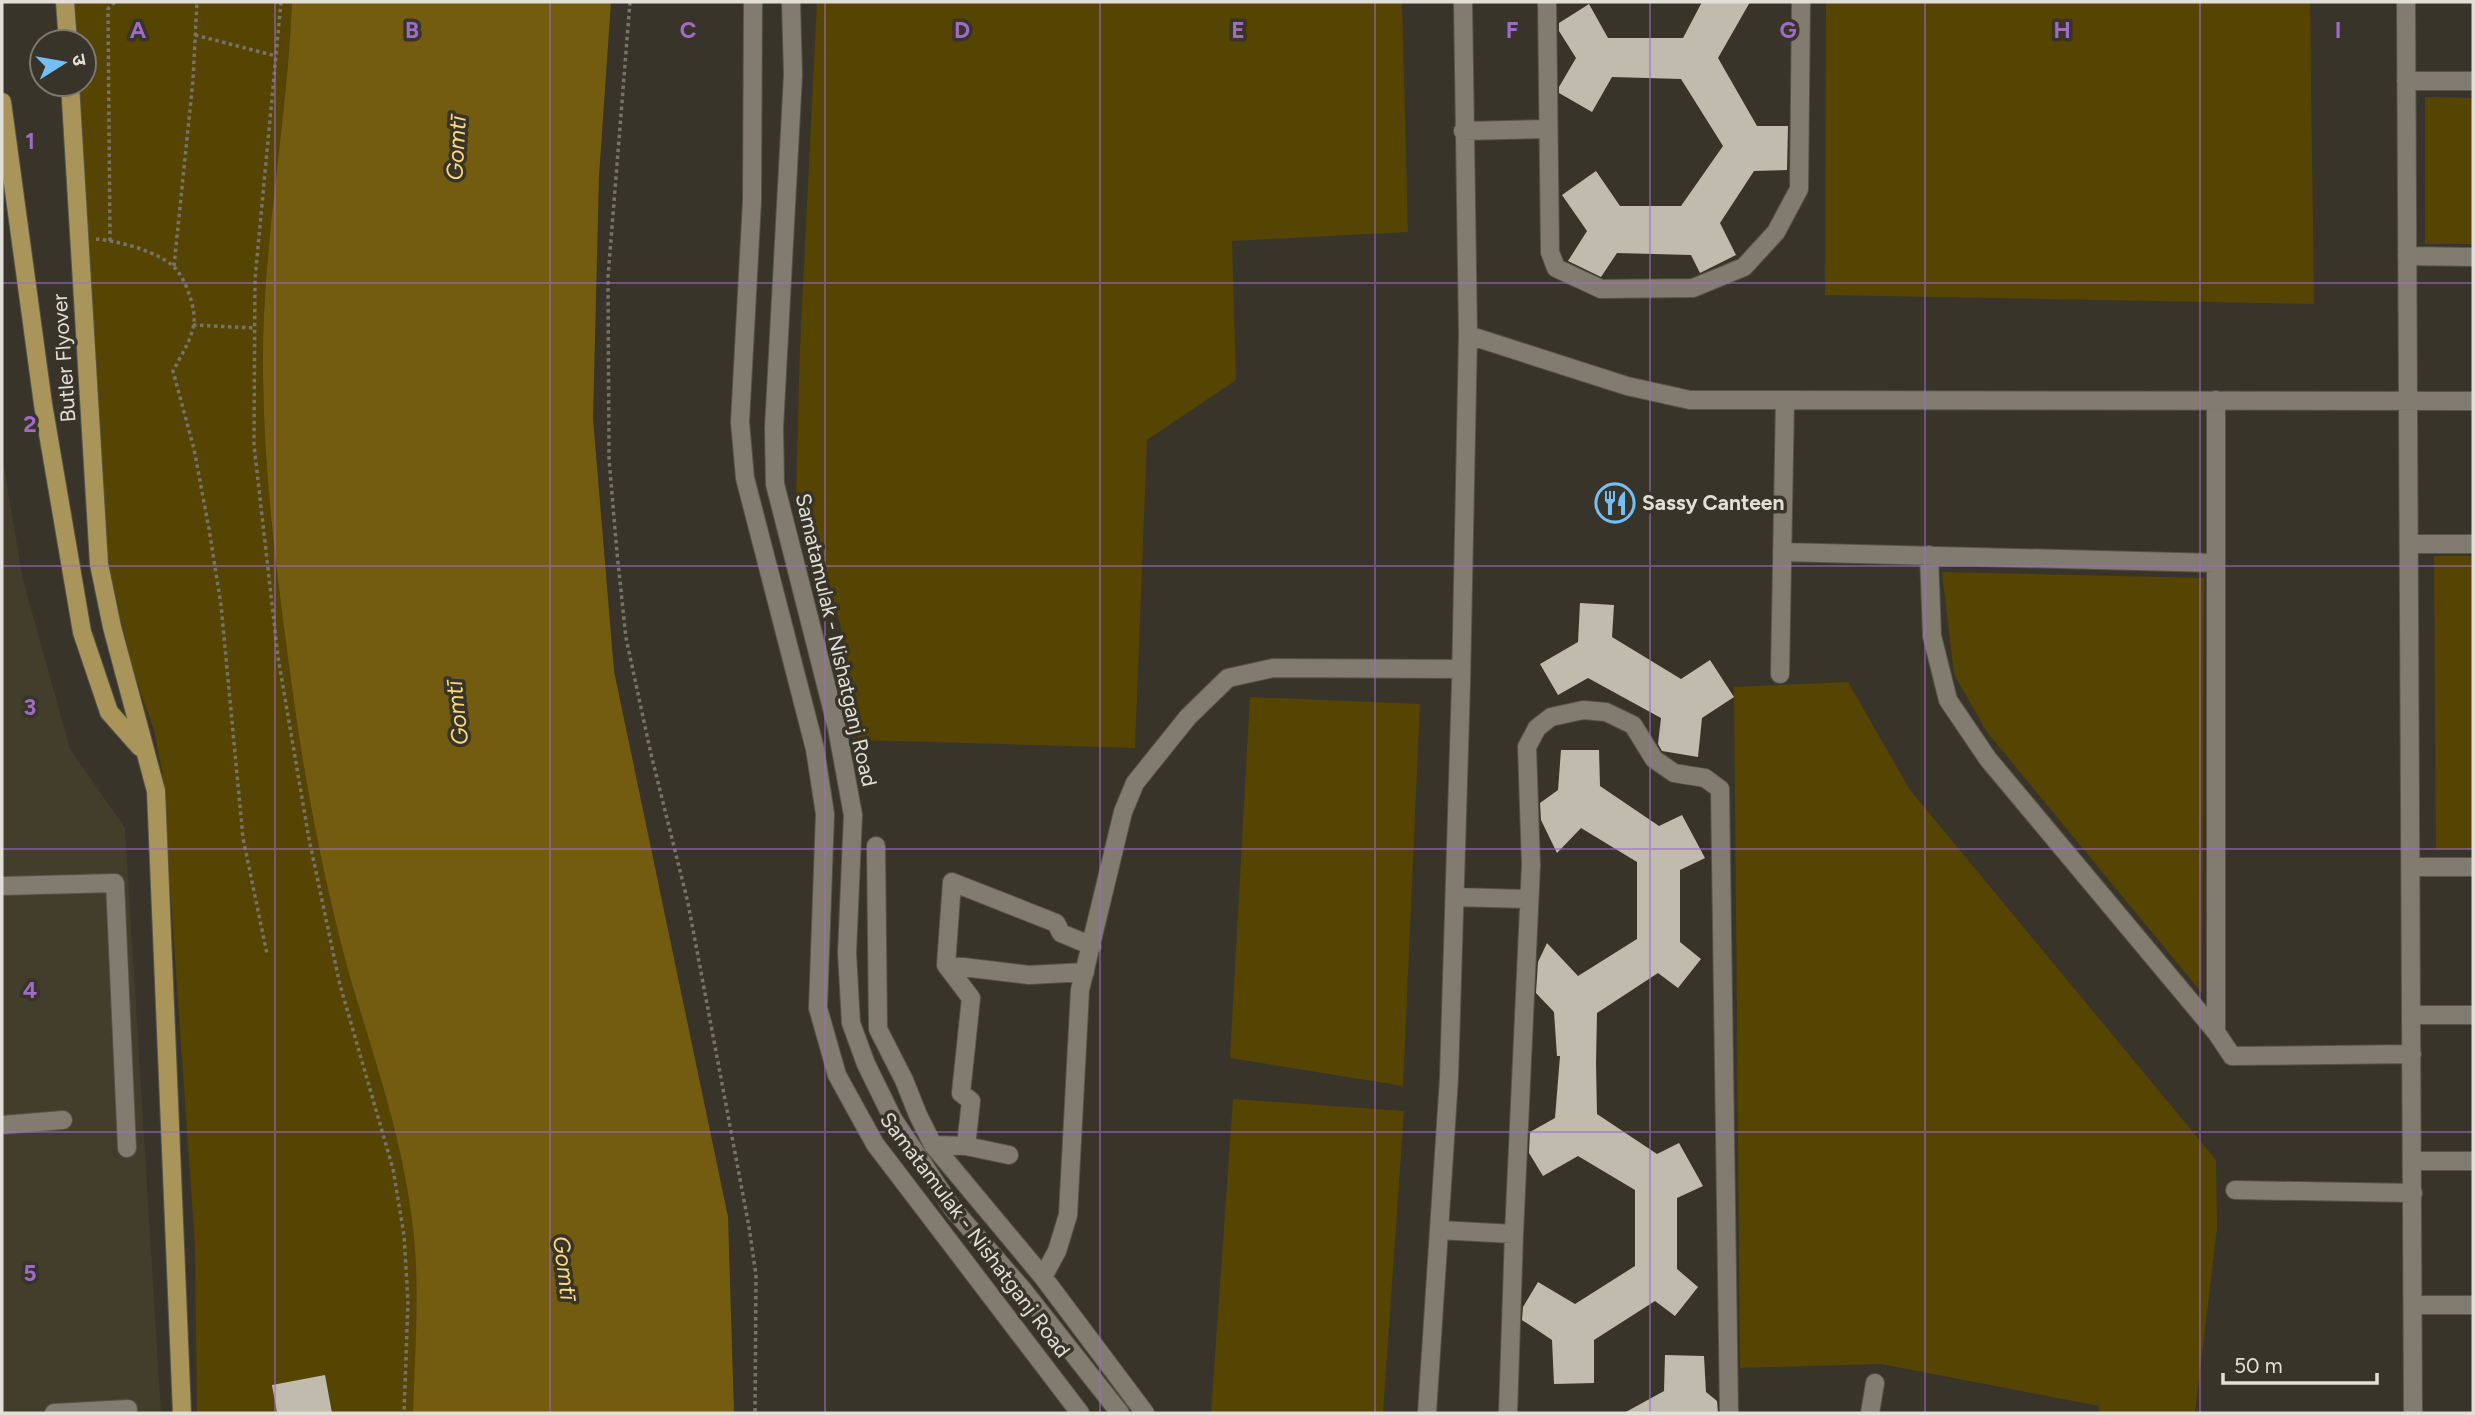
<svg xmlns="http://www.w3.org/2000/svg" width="2475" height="1415" font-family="Figtree,'Noto Sans Devanagari',sans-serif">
<rect width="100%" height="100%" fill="#383429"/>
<path fill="#433d2b" d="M2 456 23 580 70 749 125 828 161 1413H2Z"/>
<path fill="#564402" d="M70 2H292C287 126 261 250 263 374 264 486 280 599 295 709 308 799 326 890 350 976 373 1055 400 1131 411 1213 421 1279 416 1346 413 1413H197L195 1245 162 771 154 730 133 671 111 576 96 474 77 84H84V42H73Z
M817 2H1402L1408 232 1232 241 1236 380 1147 440 1135 748 858 740 840 623 796 495 800 347Z
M1826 2H2310L2314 304 1825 295Z
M2425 97 2473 98V244H2425Z
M2434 556H2473V849H2436Z
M1942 572 2204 578 2202 993 1987 732 1954 674Z
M1848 682 1910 790 2216 1160 2217 1228 2195 1413H2098L2099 1406 1881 1364 1740 1368 1734 687Z
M1250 697 1420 704 1403 1086 1230 1058Z
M1233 1099 1404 1111 1383 1413H1211Z"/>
<path fill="#735c10" d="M292 2H611L599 176 593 419 614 671 728 1217 734 1413H413C415 1346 421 1279 411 1213 400 1131 373 1055 350 977 326 890 308 799 295 709 280 599 264 486 263 374 261 250 287 126 292 2Z"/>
<path fill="#c0bbad" d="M1702 2H1750L1718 58 1757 126H1788L1787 170 1754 171 1720 223 1736 255 1700 273 1691 255 1617 253 1601 277 1568 261 1587 231 1562 195 1596 171 1620 206H1681L1723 146 1681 79 1612 77 1592 112 1559 93V87L1576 58 1559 31V23L1589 4 1608 38H1683Z
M1580 603 1614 605 1612 637 1681 679 1710 660 1734 697 1702 718 1698 757 1662 751 1658 744 1661 718 1588 678 1558 695 1540 664 1578 642Z
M1561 750H1599L1600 786 1659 826 1682 815 1705 858 1680 870V942L1701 959 1678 988 1658 973 1597 1013 1596 1063 1597 1114 1657 1154 1679 1143 1703 1186 1677 1198V1269L1698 1287 1675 1316 1655 1301 1594 1340V1383L1554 1384 1552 1340 1522 1320 1523 1307 1538 1282 1575 1304 1635 1266V1190L1578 1156 1543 1176 1529 1153 1530 1132 1555 1118 1560 1056H1557L1554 1012 1536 993 1538 962 1547 943 1578 976 1637 939V862L1581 828 1557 853 1541 820 1540 803 1558 790Z
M1665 1355 1704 1356 1706 1392 1717 1401 1718 1413H1624L1664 1391Z
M325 1375 332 1413H277L272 1385Z"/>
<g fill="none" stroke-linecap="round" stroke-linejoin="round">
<g stroke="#565348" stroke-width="20">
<path id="minor" d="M753 2 752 201 740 422 745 478 815 749 825 814 818 1008 837 1075 875 1144 1080 1413
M791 2 793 75 774 428 775 484 837 728 853 815 847 953 851 1023 866 1064 893 1119 953 1209 1023 1290 1120 1413
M1547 2 1550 252 1556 268 1601 289 1693 288 1744 267 1776 232 1799 189 1801 2
M2406 2 2413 1413
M2406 81H2473
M1463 131 1548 129
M2407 256 2473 257
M1468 335 1627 386 1690 400 2473 401
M2410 544H2473
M1782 552 2216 563
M1929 555 1932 636 1948 700 1988 759 2216 1032 2232 1056 2412 1054
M1780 674 1785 400
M876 846 878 1029 904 1080 918 1115 933 1145 1043 1277 1145 1413
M2411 867H2473
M2 886 115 883 127 1148
M1455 897 1529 899
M946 965 1029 975 1085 972
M2412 1015H2473
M2216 1032V400
M2 1125 63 1120
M933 1145 966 1146 971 1101 961 1093 971 998 946 965 952 882 1056 923 1061 933 1092 946
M966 1146 1009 1155
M2413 1161H2473
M2235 1190 2413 1193
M1439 1230 1514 1234 1508 1413
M1514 1234 1531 865 1527 747 1537 728 1551 717 1583 710 1606 712 1633 725 1654 759 1674 773 1705 778 1720 789 1729 1413
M1043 1277 1057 1251 1068 1215 1080 990 1123 812 1135 783 1188 717 1228 678 1273 668 1461 669
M2413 1305H2473
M54 1413 128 1409
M1427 1413 1449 1078 1461 683 1468 335 1463 2
M1870 1413 1875 1383"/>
</g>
<g stroke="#565348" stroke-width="20">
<path id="major" d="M65 2 68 42
M70 84 99 564 112 627 156 791 182 1413
M2 102 43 404 82 632 109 712 140 747"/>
</g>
<path stroke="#767369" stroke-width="3.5" stroke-dasharray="3.5 3.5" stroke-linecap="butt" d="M281 2 255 279 254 445 278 657 309 839 340 985 393 1169 404 1235 408 1302 404 1413
M630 2 608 277 609 459 617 553 626 638 651 754 688 903 749 1227 756 1275 755 1413
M195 35 276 56
M96 239C119 241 156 251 173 266 184 275 193 302 194 315 196 334 181 355 173 371L194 449 209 529 221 605 243 838 267 954
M110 241 108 9 115 2
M174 266 193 80 197 2
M193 325 253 328"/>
<use href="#minor" stroke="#817c6f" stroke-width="18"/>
<use href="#major" stroke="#a99559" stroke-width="18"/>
</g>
<path fill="none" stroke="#9f6bc7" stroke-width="2" stroke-opacity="0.55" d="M275 2V1413M550 2V1413M825 2V1413M1100 2V1413M1375 2V1413M1650 2V1413M1925 2V1413M2200 2V1413M2 283H2473M2 566H2473M2 849H2473M2 1132H2473"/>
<defs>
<g id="restaurant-ring" transform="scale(2.0125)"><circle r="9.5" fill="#383429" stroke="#74c0f6" stroke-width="1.5"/><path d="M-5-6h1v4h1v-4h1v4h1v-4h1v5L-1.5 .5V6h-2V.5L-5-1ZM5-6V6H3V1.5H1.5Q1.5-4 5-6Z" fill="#74c0f6"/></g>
</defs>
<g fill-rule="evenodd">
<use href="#restaurant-ring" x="1615" y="503"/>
</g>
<g text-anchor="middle" stroke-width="7" stroke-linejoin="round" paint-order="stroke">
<g font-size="21" fill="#e1dfd7" stroke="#383429">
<text transform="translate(64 358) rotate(-94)" y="7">Butler Flyover</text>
<text transform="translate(836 640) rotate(77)" y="7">Samatamulak - Nishatganj Road</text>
<text transform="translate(975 1235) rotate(53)" y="7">Samatamulak - Nishatganj Road</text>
</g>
<g font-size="21" font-weight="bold" fill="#e1dfd7" stroke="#383429" text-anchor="start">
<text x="1642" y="510">Sassy Canteen</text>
</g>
<g font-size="23" font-style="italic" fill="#fbda7f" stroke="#383429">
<text transform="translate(456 148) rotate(-87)" y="8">Gomtī</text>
<text transform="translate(457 713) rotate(-96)" y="8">Gomtī</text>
<text transform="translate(565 1268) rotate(83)" y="8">Gomtī</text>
</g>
</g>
<g font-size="23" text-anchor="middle" font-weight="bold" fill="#9f6bc7" stroke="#383429" stroke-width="7" stroke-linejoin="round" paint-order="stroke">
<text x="138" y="38">A</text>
<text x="412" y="38">B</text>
<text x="688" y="38">C</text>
<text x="962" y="38">D</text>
<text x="1238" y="38">E</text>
<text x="1512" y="38">F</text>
<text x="1788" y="38">G</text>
<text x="2062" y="38">H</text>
<text x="2338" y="38">I</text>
<text x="30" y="149">1</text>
<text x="30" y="432">2</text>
<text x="30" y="715">3</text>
<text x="30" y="998">4</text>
<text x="30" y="1281">5</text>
</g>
<rect width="2475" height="1415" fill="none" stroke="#e1dfd7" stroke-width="7"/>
<g transform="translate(63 63) rotate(79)"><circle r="33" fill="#383429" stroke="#7c786f" stroke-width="2"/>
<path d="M0-5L12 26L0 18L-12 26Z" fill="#74c0f6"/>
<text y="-10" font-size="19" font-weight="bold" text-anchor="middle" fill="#e1dfd7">उ</text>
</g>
<path d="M2223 1373v10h154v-10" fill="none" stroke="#e1dfd7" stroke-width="3.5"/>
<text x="2234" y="1373" font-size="21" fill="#e1dfd7" stroke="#383429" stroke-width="5" paint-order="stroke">50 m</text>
</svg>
